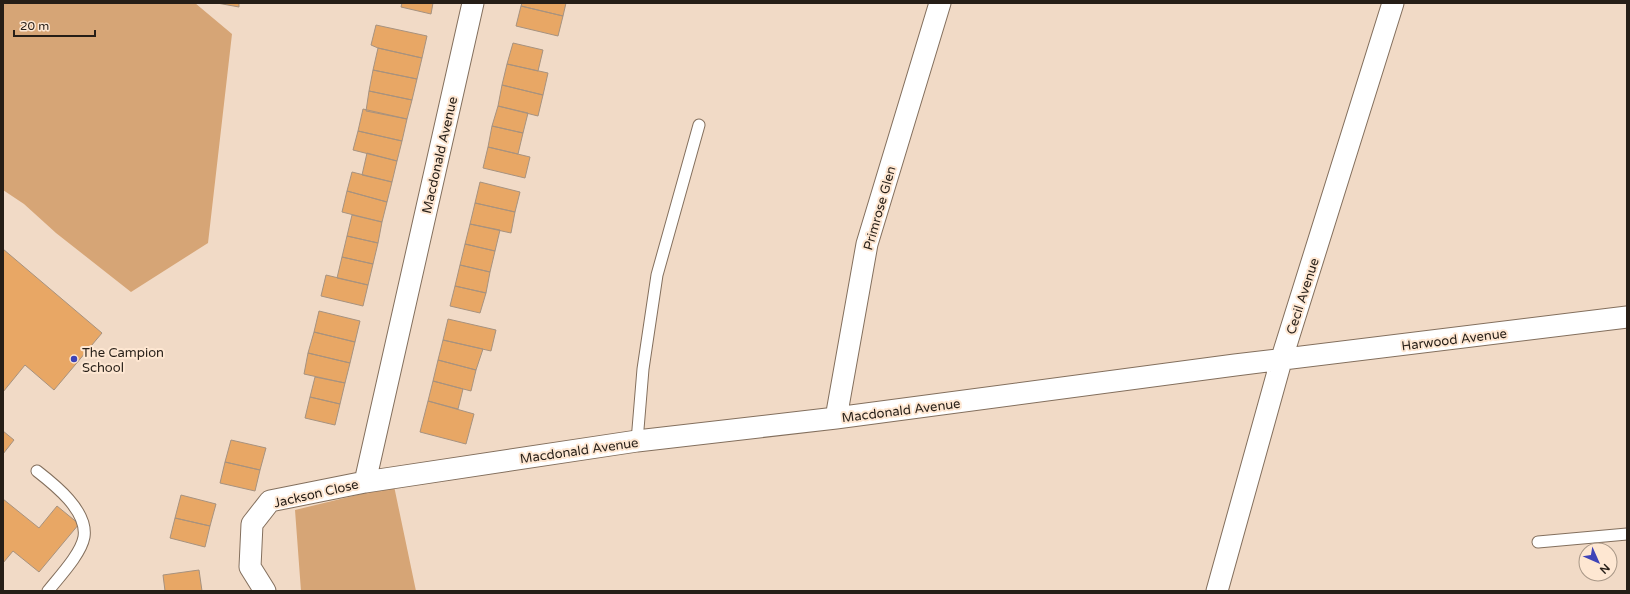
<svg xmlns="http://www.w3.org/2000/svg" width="1630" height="594" font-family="'Varela Round',sans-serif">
<rect width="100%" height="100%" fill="#f1dac6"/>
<path fill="#d6a576" d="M3 3H195L232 34 208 243 131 292 56 233 24 204 3 190Z
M394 486 416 591H301L295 510Z"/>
<path fill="#e8a765" stroke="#a7927f" d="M217 3H239V7Z
M402 3H433L431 14 401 7Z
M522 3H566L563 16 521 6Z
M521 6 563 16 558 36 516 26Z
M376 25 427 36 422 58 378 48 371 45Z
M513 43 543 50 538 71 507 64Z
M378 48 422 58 417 79 373 70Z
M507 64 548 73 543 95 502 85Z
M373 70 417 79 412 100 369 91Z
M502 85 543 95 538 116 498 106Z
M369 91 412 100 407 119 366 111Z
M498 106 528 113 523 133 492 126Z
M363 109 407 119 402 141 358 131Z
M492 126 523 133 518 154 488 147Z
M358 131 402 141 397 161 353 150Z
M488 147 530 157 525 178 483 168Z
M367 153 397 161 392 182 362 175Z
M352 172 392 182 387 202 347 191Z
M480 182 520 192 515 212 475 203Z
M347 191 387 202 382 222 342 212Z
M475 203 515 212 511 233 470 224Z
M352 215 382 222 378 243 347 236Z
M470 224 500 230 495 251 465 244Z
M347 236 378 243 373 264 342 257Z
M465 244 495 251 490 272 460 265Z
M3 249 102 333 54 390 25 365 3 392Z
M342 257 373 264 368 285 337 278Z
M460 265 490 272 486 293 455 286Z
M326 275 368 285 363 306 321 296Z
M455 286 486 293 480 313 450 306Z
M319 311 360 321 355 342 314 332Z
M448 319 496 330 491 351 443 340Z
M314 332 355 342 350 363 308 353Z
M443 340 483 349 476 370 438 360Z
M308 353 350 363 345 383 304 374Z
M438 360 476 370 471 391 433 381Z
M315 377 345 383 340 404 310 397Z
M433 381 463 389 458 409 428 401Z
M310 397 340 404 335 425 305 418Z
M428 401 474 414 466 444 420 432Z
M3 431 14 440 3 454Z
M231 440 266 448 260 470 225 462Z
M225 462 260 470 255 491 220 483Z
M181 495 216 504 210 526 175 518Z
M3 499 39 528 57 506 79 524 39 572 13 551 3 563Z
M175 518 210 526 205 547 170 538Z
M199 570 202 591H165L163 575Z"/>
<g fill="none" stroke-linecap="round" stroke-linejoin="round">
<g stroke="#836f5d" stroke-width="13">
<path id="service" d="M637 441 643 369 657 275 699 125
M37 471C55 485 88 511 84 537 81 554 59 577 48 591
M1538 542 1627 534"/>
</g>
<g stroke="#836f5d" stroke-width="23">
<path id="minor" d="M836 418 867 244 940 3
M365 482 473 3
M265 591 250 567 252 524 270 501 365 482 637 441 836 418 1235 365 1627 317
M1217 591 1281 361 1393 3"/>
</g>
<use href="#service" stroke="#fff" stroke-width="11"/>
<use href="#minor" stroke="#fff" stroke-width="21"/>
</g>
<circle fill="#3e43b7" stroke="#fee7d2" stroke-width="1.5" cx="74" cy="359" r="4"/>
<g text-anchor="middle" stroke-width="4" stroke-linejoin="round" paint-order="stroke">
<g font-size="13" fill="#261e17" stroke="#fee7d2">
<text transform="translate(439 155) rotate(-77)" y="5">Macdonald Avenue</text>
<text transform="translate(879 208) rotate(-74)" y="5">Primrose Glen</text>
<text transform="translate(1302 296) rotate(-72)" y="5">Cecil Avenue</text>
<text transform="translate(1454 339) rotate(-7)" y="5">Harwood Avenue</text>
<text transform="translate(901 410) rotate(-7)" y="5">Macdonald Avenue</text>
<text transform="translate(579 450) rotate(-8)" y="5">Macdonald Avenue</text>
<text transform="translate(316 493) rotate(-13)" y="5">Jackson Close</text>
</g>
<g font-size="13" fill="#261e17" stroke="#fee7d2" text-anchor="start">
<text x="82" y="357">The Campion<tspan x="82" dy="15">School</tspan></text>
</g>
</g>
<rect width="1630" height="594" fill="none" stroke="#261e17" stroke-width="8"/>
<g transform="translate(1598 562) rotate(135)"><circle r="19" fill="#fee7d2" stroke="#a89787"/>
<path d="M0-3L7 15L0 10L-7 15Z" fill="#3e43b7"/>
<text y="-6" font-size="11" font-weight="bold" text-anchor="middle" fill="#261e17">N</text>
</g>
<path d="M14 30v6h81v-6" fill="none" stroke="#261e17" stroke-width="2"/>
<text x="20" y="30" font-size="12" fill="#261e17" stroke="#fee7d2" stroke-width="3" paint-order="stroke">20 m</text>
</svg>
